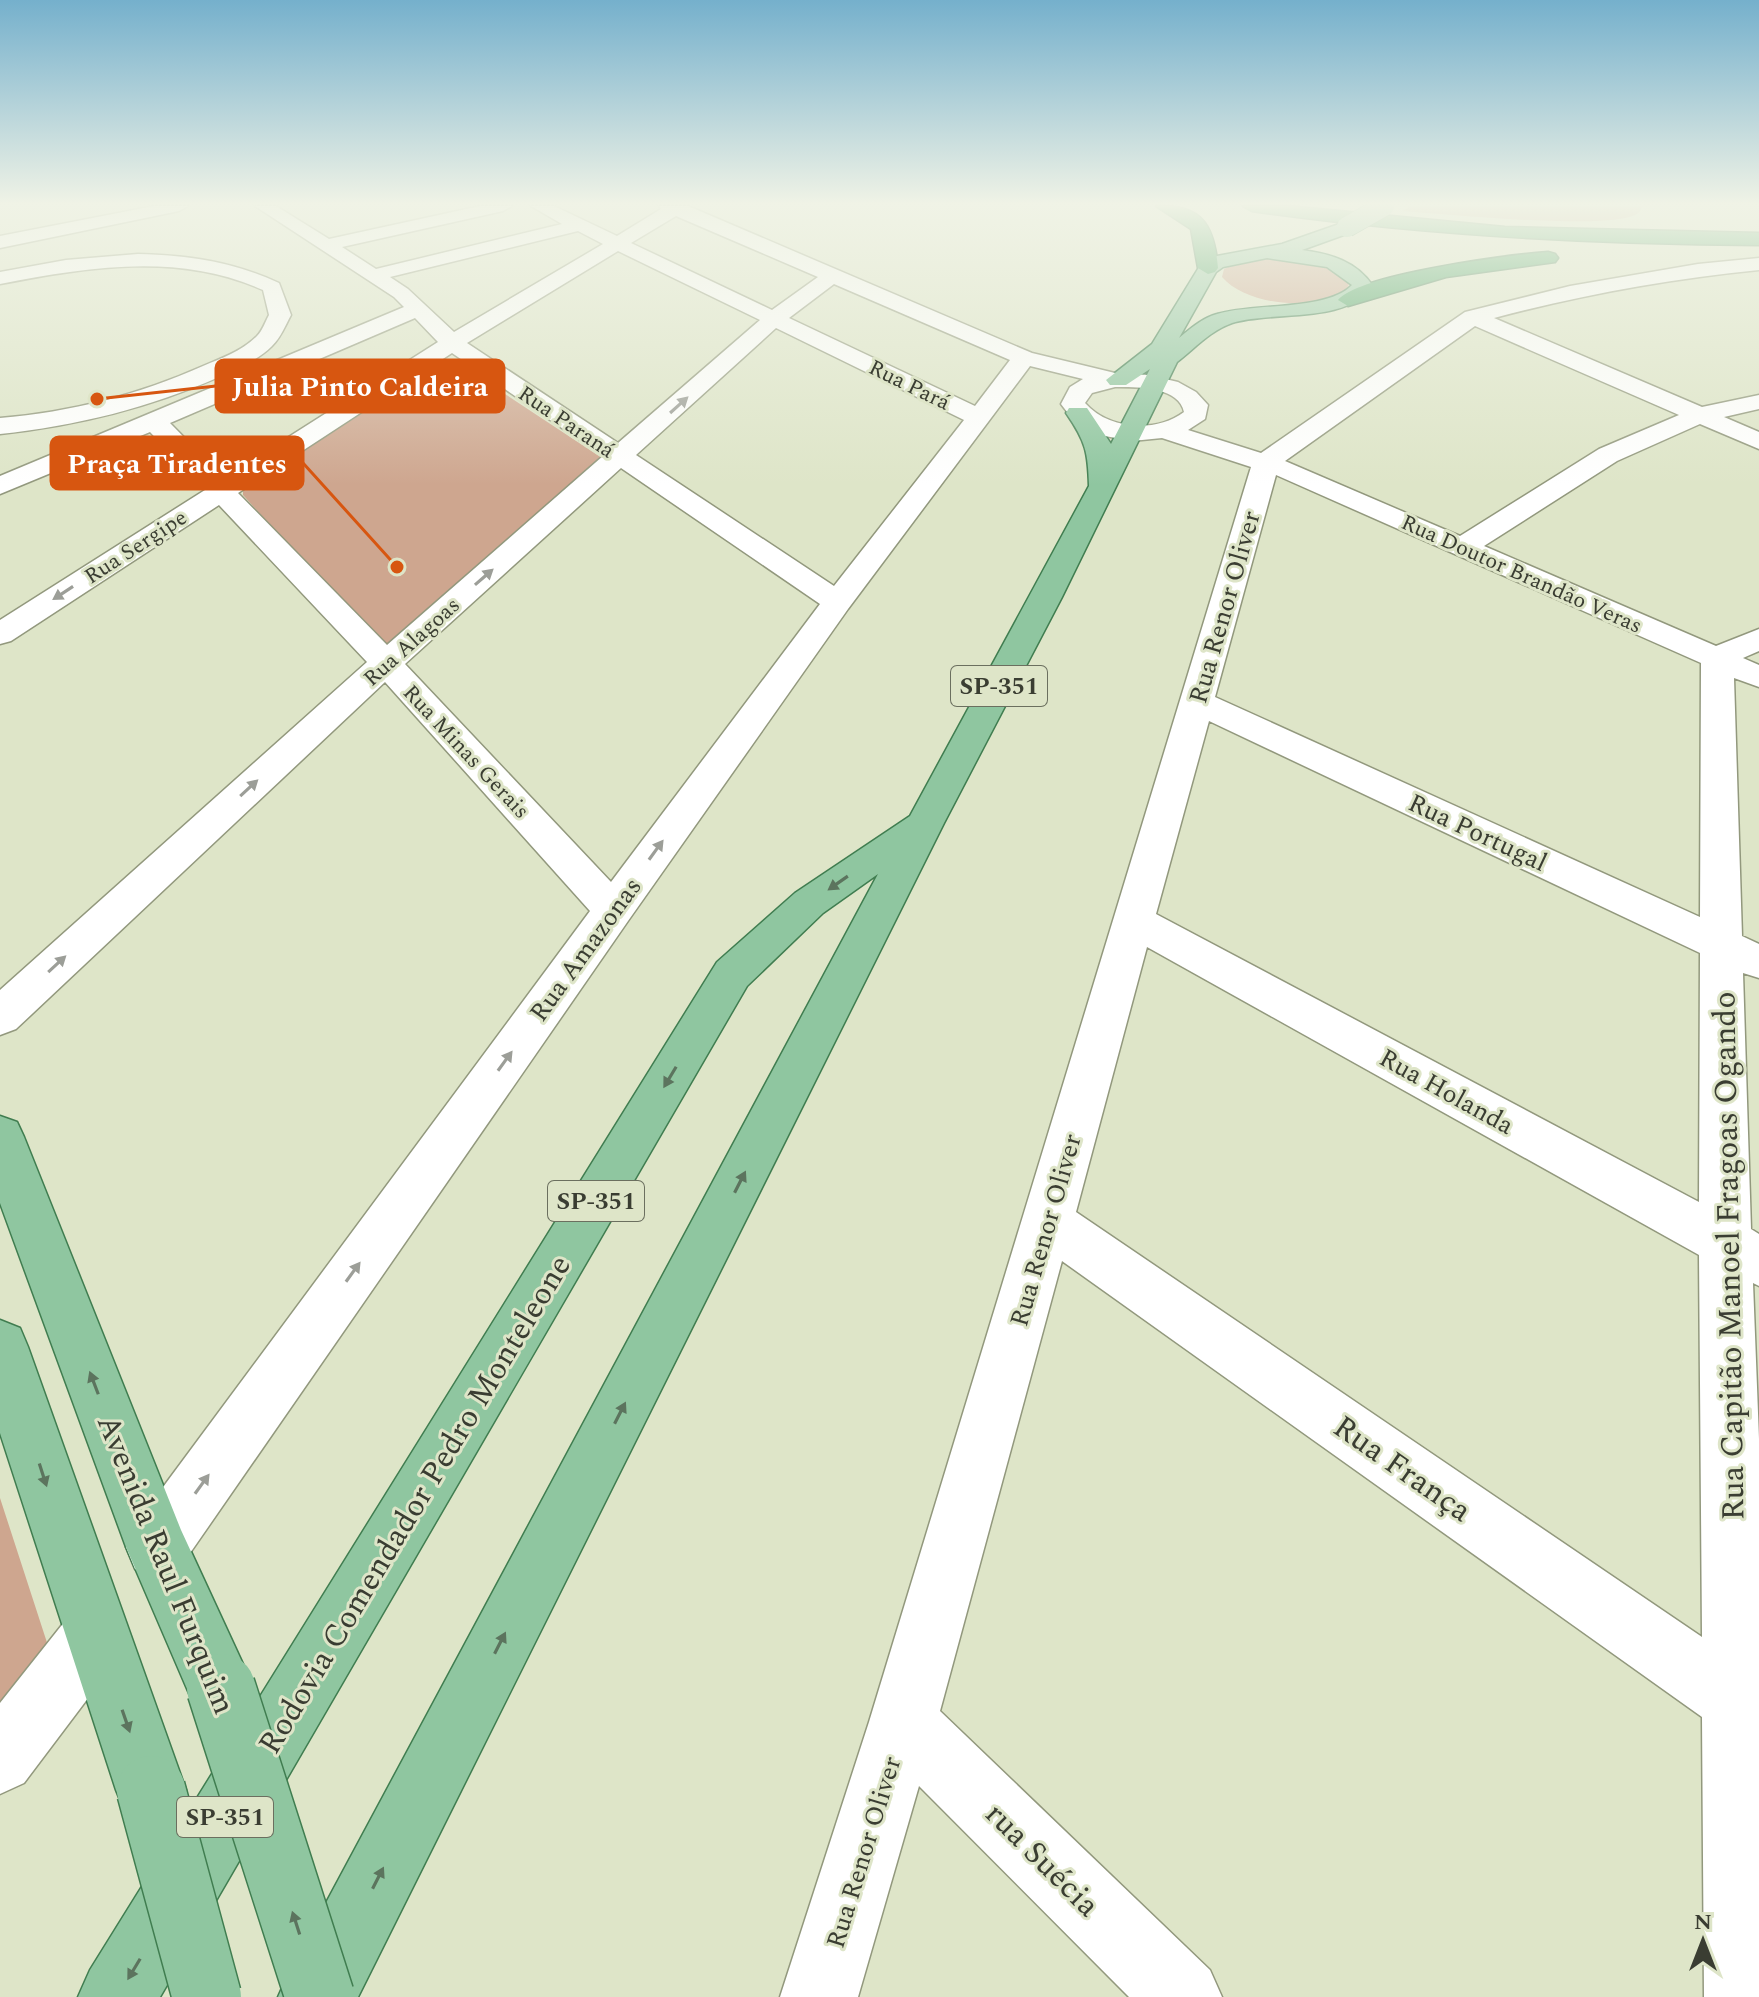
<svg xmlns="http://www.w3.org/2000/svg" width="1759" height="1997" font-family="Spectral,serif">
<rect width="100%" height="100%" fill="#dee5c8"/>
<path fill="#cea68f" d="M1411 206H1642C1640 211 1641 212 1635 215 1603 230 1445 214 1402 211Z
M1277 258C1302 262 1329 263 1349 281L1348 290C1317 311 1248 307 1222 277L1224 269 1236 263Z
M443 361H455L608 462 397 642 385 644 375 641 243 495V490Z
M0 1498 52 1658 0 1725Z"/>
<g fill="none" stroke-linecap="round" stroke-linejoin="round">
<g stroke="#92987d" stroke-width="3">
<path id="minor" d="M154 206H188L179 211 0 248V236Z
M255 206H276L329 239 480 206H512L503 211 342 247 376 269 562 224 531 206H554L617 236 661 209 659 206H688L1032 353 1115 373 1148 375 1178 382 1196 392 1208 405 1205 419 1188 430 1261 453 1465 312 1570 286 1698 264 1759 258V270C1669 279 1581 295 1494 318L1702 407 1759 395V409L1724 417 1759 432V449L1700 424 1617 461 1484 546 1716 646 1759 629V651L1743 658 1759 665V687L1734 678 1742 936 1759 944V978L1743 973 1751 1229 1759 1234V1286L1753 1283 1759 1439V1997H1704L1702 1717 1062 1261 940 1711 1210 1970 1222 1997H1129L919 1786 858 1997H780L869 1722 1251 467 1162 438 1132 441 1105 436 1074 421 1061 404 1070 387 1083 379 1030 366 848 609 628 921 179 1569 157 1578 135 1569 126 1547 135 1525 590 911 385 682 16 1029 0 1035V990L367 662 219 505 11 641 0 644V620L205 490 150 432 0 494V476L404 307 394 297ZM676 216 818 277 772 310 631 243ZM578 231 603 244 454 332 408 289 390 277ZM618 251 760 320 618 443 467 343ZM834 284 1010 360 975 406 789 318ZM415 318 438 342 224 478 170 423ZM1475 326 1679 415 1599 449 1460 536 1285 461ZM776 328 964 420 834 586 636 455ZM452 353 603 456 387 645 238 493ZM1115 387C1135 387 1179 386 1184 412 1156 433 1109 430 1085 403L1092 393ZM621 468 820 604 611 882 405 664ZM1276 475 1701 663 1700 917 1215 697ZM1209 721 1700 953 1699 1202 1156 914ZM1147 947 1699 1255 1702 1637 1076 1212Z
M138 254C189 255 233 262 279 283L291 315C285 326 281 337 272 346 257 361 237 368 219 377 149 408 76 426 0 434V418C71 412 138 395 203 366 222 358 242 351 257 336 263 330 265 322 269 315L263 290C179 252 88 267 0 284V272L66 260Z
M96 1601 119 1611 129 1634 119 1657 24 1783 0 1794V1703L73 1611Z"/>
</g>
<g stroke="#407d50" stroke-width="3">
<path id="major" d="M1345 222 1352 224 1354 228 1352 232 1302 250C1331 254 1356 261 1373 286 1345 325 1274 310 1232 323 1211 330 1194 349 1177 362L1062 597 944 823 358 1997H278L290 1970 878 874 823 913 747 986 160 1997H78L90 1970 717 962 795 893 910 816 1089 486C1088 452 1086 442 1066 413L1069 408H1087L1111 444 1150 369 1126 385H1110L1106 380 1152 344 1201 264 1217 256 1282 244ZM1267 258 1327 267 1352 285C1328 311 1252 303 1217 314 1202 318 1190 329 1179 338L1216 272 1223 267Z
M0 1116 17 1122 24 1137 181 1530 254 1688 245 1712 221 1721 197 1712 126 1547 0 1203Z
M0 1320 20 1328 28 1347 186 1790 176 1815 151 1825 126 1815 116 1790 0 1433Z"/>
</g>
<g stroke="#407d50" stroke-width="3">
<path id="highway" d="M1156 206C1202 204 1214 225 1218 268L1215 272 1208 274 1198 268 1191 229Z
M1243 206H1288L1505 227 1759 233V245C1589 244 1421 235 1252 211Z
M1548 252 1555 254 1558 258 1555 262 1446 277 1348 306 1338 300C1359 274 1510 255 1548 252Z"/>
</g>
<use href="#minor" fill="#fff" fill-rule="evenodd"/>
<use href="#major" fill="#8fc6a0" fill-rule="evenodd"/>
<use href="#highway" fill="#44a060" fill-rule="evenodd"/>
<g stroke="#407d50" stroke-width="21" stroke-linecap="butt">
<path id="major-bridge-far1" d="M1347 227 1384 206"/>
</g>
<g stroke="#407d50" stroke-width="71" stroke-linecap="butt">
<path id="major-bridge" d="M221 1688 320 1997
M151 1790 207 1997"/>
</g>
<use href="#major-bridge-far1" stroke="#8fc6a0" stroke-width="20"/>
<use href="#major-bridge" stroke="#8fc6a0" stroke-width="68"/>
</g>
<defs><path id="oneway-solid" d="M-6-.8H1V-3.2L6.5 0L1 3.2V.8H-6Z" transform="scale(2)"/></defs>
<g fill="#9c9e98">
<use href="#oneway-solid" transform="translate(679 405) rotate(-42)"/>
<use href="#oneway-solid" transform="translate(484 577) rotate(-41)"/>
<use href="#oneway-solid" transform="translate(63 593) rotate(147)"/>
<use href="#oneway-solid" transform="translate(249 788) rotate(-43)"/>
<use href="#oneway-solid" transform="translate(656 850) rotate(-54)"/>
<use href="#oneway-solid" transform="translate(57 964) rotate(-43)"/>
<use href="#oneway-solid" transform="translate(505 1061) rotate(-54)"/>
<use href="#oneway-solid" transform="translate(353 1272) rotate(-54)"/>
<use href="#oneway-solid" transform="translate(202 1484) rotate(-54)"/>
</g>
<g fill="#5c745e">
<use href="#oneway-solid" transform="translate(838 883) rotate(145)"/>
<use href="#oneway-solid" transform="translate(670 1077) rotate(121)"/>
<use href="#oneway-solid" transform="translate(740 1182) rotate(-63)"/>
<use href="#oneway-solid" transform="translate(94 1383) rotate(-111)"/>
<use href="#oneway-solid" transform="translate(620 1413) rotate(-63)"/>
<use href="#oneway-solid" transform="translate(43 1475) rotate(72)"/>
<use href="#oneway-solid" transform="translate(500 1643) rotate(-63)"/>
<use href="#oneway-solid" transform="translate(126 1721) rotate(71)"/>
<use href="#oneway-solid" transform="translate(378 1878) rotate(-63)"/>
<use href="#oneway-solid" transform="translate(296 1923) rotate(-108)"/>
<use href="#oneway-solid" transform="translate(134 1969) rotate(121)"/>
</g>
<linearGradient id="sky" x2="0" y2="1"><stop stop-color="#75b0cc"/><stop offset="0.42" stop-color="#f0f3e6"/><stop offset="1" stop-color="#f0f3e6" stop-opacity="0"/></linearGradient>
<rect width="1759" height="485" fill="url(#sky)"/>
<g text-anchor="middle" stroke-width="6" stroke-linejoin="round" paint-order="stroke">
<g font-size="22" fill="#3a3d32" stroke="#dee5c8">
<text transform="translate(910 384) rotate(26)" y="8">Rua Pará</text>
<text transform="translate(567 421) rotate(34)" y="8">Rua Paraná</text>
<text transform="translate(135 546) rotate(-33)" y="8">Rua Sergipe</text>
<text transform="translate(1522 573) rotate(24)" y="8">Rua Doutor Brandão Veras</text>
<text transform="translate(411 641) rotate(-42)" y="8">Rua Alagoas</text>
<text transform="translate(467 751) rotate(47)" y="8">Rua Minas Gerais</text>
</g>
<g fill="#dee5c8" stroke="#6b6f5f" stroke-width="2">
<rect x="951" y="666" width="96" height="40" rx="6"/>
<rect x="548" y="1181" width="96" height="40" rx="6"/>
<rect x="177" y="1797" width="96" height="40" rx="6"/>
</g>
<g font-size="24" font-weight="bold" fill="#3a3d32">
<text x="999" y="694">SP-351</text>
<text x="596" y="1209">SP-351</text>
<text x="225" y="1825">SP-351</text>
</g>
<g font-size="26" fill="#3a3d32" stroke="#dee5c8">
<text transform="translate(1224 607) rotate(-74)" y="9">Rua Renor Oliver</text>
<text transform="translate(1478 832) rotate(25)" y="9">Rua Portugal</text>
<text transform="translate(585 949) rotate(-54)" y="9">Rua Amazonas</text>
<text transform="translate(1447 1091) rotate(29)" y="9">Rua Holanda</text>
<text transform="translate(1045 1230) rotate(-74)" y="9">Rua Renor Oliver</text>
<text transform="translate(863 1852) rotate(-73)" y="9">Rua Renor Oliver</text>
</g>
<g font-size="32" fill="#3a3d32" stroke="#dee5c8">
<text transform="translate(1728 1256) rotate(-91)" y="11">Rua Capitão Manoel Fragoas Ogando</text>
<text transform="translate(1403 1468) rotate(35)" y="11">Rua França</text>
<text transform="translate(414 1504) rotate(-59)" y="11">Rodovia Comendador Pedro Monteleone</text>
<text transform="translate(167 1564) rotate(68)" y="11">Avenida Raul Furquim</text>
<text transform="translate(1043 1859) rotate(45)" y="11">rua Suécia</text>
</g>
</g>
<path fill="none" stroke="#d75610" stroke-width="3" d="M97 399L216 386M397 567L303 463"/>
<g fill="#d75610" stroke="#dee5c8" stroke-width="3">
<circle cx="97" cy="399" r="8"/>
<circle cx="397" cy="567" r="8"/>
</g>
<g fill="#d75610" stroke="#d75610" stroke-width="3">
<rect x="216" y="360" width="288" height="52" rx="8"/>
<rect x="51" y="437" width="252" height="52" rx="8"/>
</g>
<g font-size="28" text-anchor="middle" font-weight="bold" fill="#fff">
<text x="360" y="396">Julia Pinto Caldeira</text>
<text x="177" y="473">Praça Tiradentes</text>
</g>
<g transform="translate(1703 1941)" stroke="#dee5c8" stroke-width="6" paint-order="stroke">
<path d="M0-6L14 30L0 20L-14 30Z" fill="#3a3d32"/>
<text y="-12" font-size="22" font-weight="bold" text-anchor="middle" fill="#3a3d32">N</text>
</g>
</svg>
